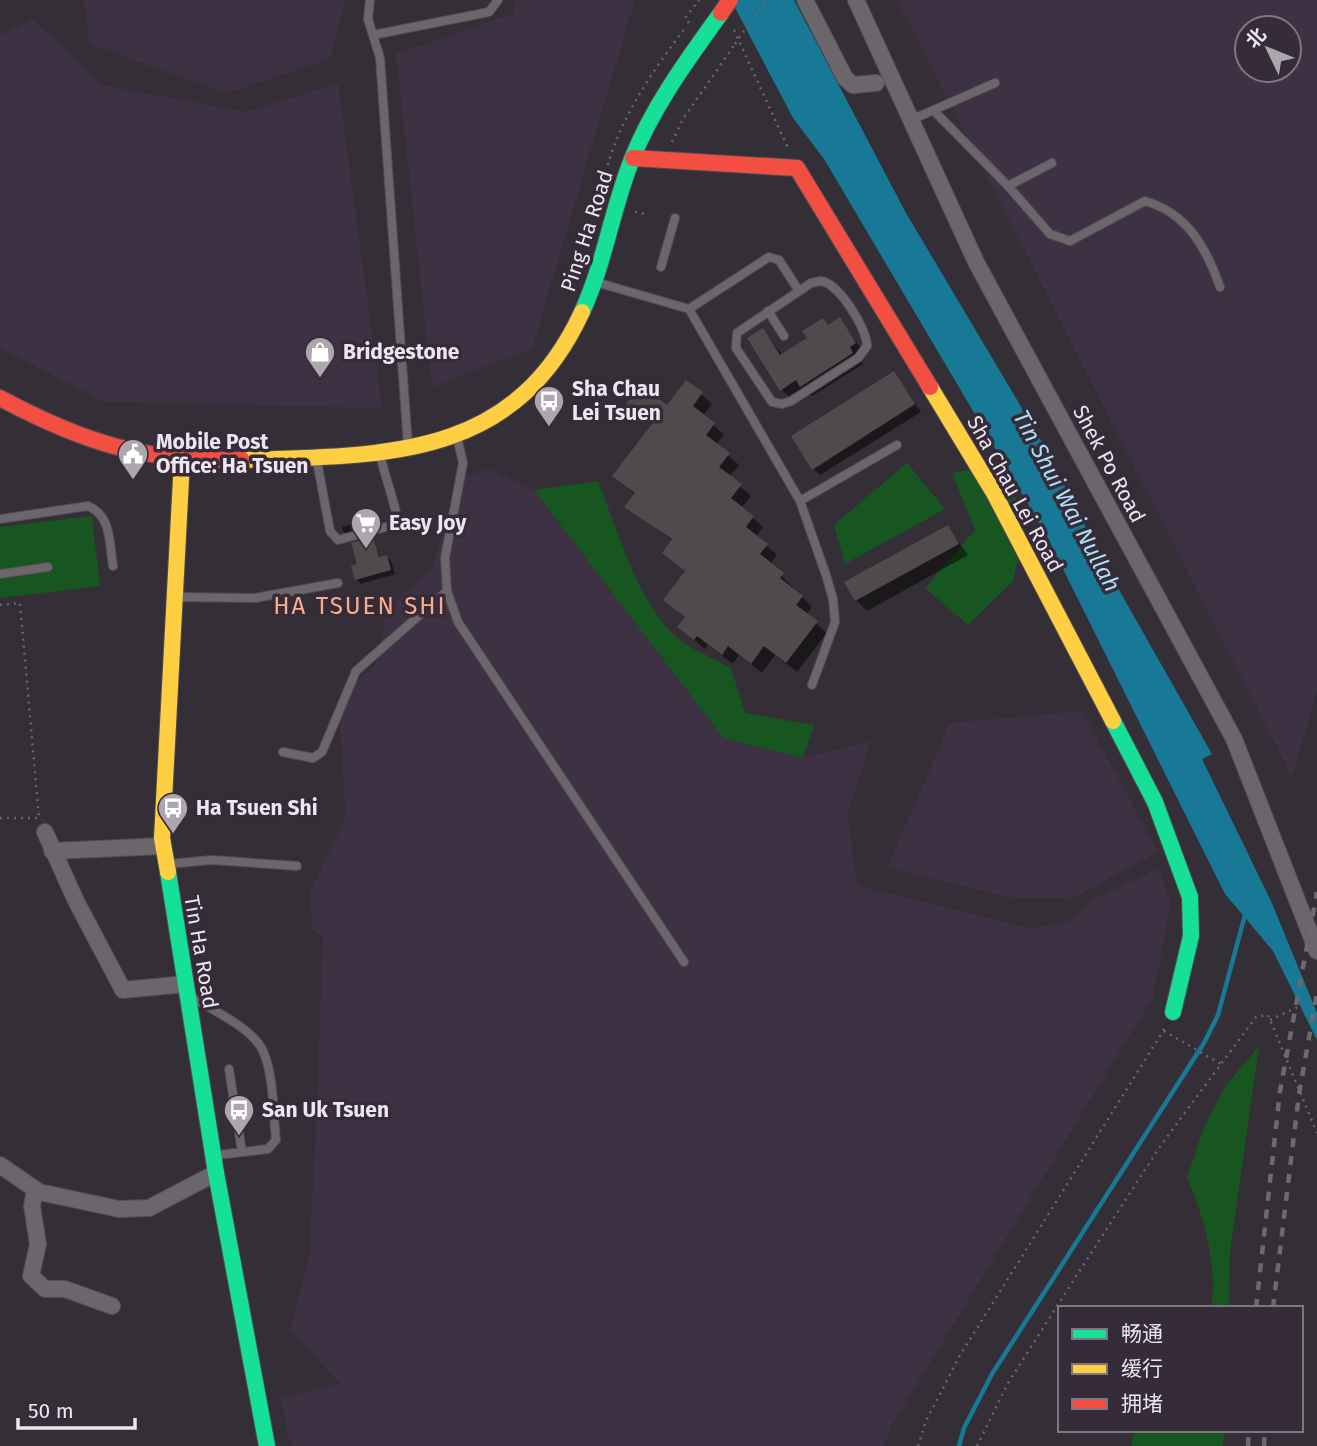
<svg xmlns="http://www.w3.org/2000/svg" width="1317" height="1446" font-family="'Fira Sans','Noto Sans SC',sans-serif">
<rect width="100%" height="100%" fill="#342e36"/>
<path fill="#3f3144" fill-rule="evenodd" d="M84 0H346L329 60 226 93 89 44Z
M515 0H635L532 349 432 387 396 54 514 13Z
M897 0H1317V691L1292 777ZM1247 28H1289V70H1247Z
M33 19 102 85 246 112 338 83 382 408 105 402 0 348V35Z
M488 469 534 490 723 738 803 758 871 741 848 814 857 886 1031 928 1070 921 1093 900 1159 868 1171 904 1153 997 892 1425 884 1446H293L289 1438 280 1398 340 1383 290 1330 309 1258 316 1126 323 937 312 929 310 892 346 816 338 700 375 665 387 610 433 567 458 480Z
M1082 711 1158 852 1071 899 1007 897 887 868 950 723Z"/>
<path fill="#175521" d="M907 463 945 509 845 564 834 525Z
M995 464 1028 518 1013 581 968 625 925 588 975 530 952 473Z
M598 481C617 529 633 587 667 628 683 646 710 657 731 668L745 713 814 725 803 758 723 738 534 490Z
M92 516 100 586 0 598V527Z
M1259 1046 1230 1252 1229 1308H1211C1219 1272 1203 1212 1187 1178L1204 1127 1226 1085Z
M1135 1430H1225L1223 1446H1131Z"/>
<path fill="#177996" d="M731 0H794L906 213 1042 442 1110 574 1212 754 1202 759 1271 901 1317 1013V1040L1273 951 1225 894 1044 531 824 159 793 118Z"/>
<path fill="#0007" d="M840 320 865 354 859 358 863 364 812 396 807 391 792 400 782 390 763 330 783 356Z
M894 373 921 412 820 475 814 469Z
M687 382 712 404 703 416 724 435 716 445 739 465 729 477 751 496 741 508 763 527 756 537 777 555 770 564 812 607 806 615 827 633 797 672 775 655 762 673 739 655 733 664 708 645 705 649 679 627 686 618V572L664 553 673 541 627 507 636 495 614 476 653 426 628 404 667 407Z
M359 522 363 530 346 534 343 531 342 527Z
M948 528 968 555 867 611 856 600 847 583Z
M373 539 381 559 387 557 391 561 395 574 361 584 357 580Z"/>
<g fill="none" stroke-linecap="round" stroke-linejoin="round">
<path stroke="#177996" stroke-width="4.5" d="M959 1446 964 1428 992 1374 1204 1043 1218 1015 1245 915"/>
</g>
<path fill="#514a4c" d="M840 317 856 343 850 347 853 353 800 387 796 380 780 391 747 338 763 328 780 355 807 338 802 331 823 318 828 325Z
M894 371 915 404 812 470 791 436Z
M686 380 703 392 693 406 715 423 706 435 730 453 719 467 742 484 731 498 754 516 746 527 768 544 760 554 784 573 780 578 803 596 796 605 818 621 786 663 764 646 751 664 728 646 722 655 697 636 694 640 677 627 685 617 663 600 685 571 662 553 672 539 624 507 635 493 612 476 652 424 626 404 641 385 667 405Z
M948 525 959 544 855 601 844 582Z
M373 537 379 557 387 555 391 570 355 580 351 566 357 564 351 543Z"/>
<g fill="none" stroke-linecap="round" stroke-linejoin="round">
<g stroke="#524c54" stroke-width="10">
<path id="lane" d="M370 0 368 19 380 58 408 446
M373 35 489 12 498 0
M934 111 1008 186 1052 163
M911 120 995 83
M1008 186 1050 234 1070 241 1145 201C1187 213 1206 247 1220 287
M661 267 675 218
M821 281C839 283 867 329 867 346L858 358 791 401 782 404 772 402 736 348 737 333 811 283Z
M599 283 689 309 800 501 826 575 833 599 835 622 812 685
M689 309 769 257 779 260 799 291
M768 311 784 336
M457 437 463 463 445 558 447 591 458 622 684 962
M317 461 330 531 338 540 397 524C399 514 383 470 380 455
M800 501 897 445
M0 519 88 506C112 516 109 543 113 566
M0 574 48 567
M176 597 255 598 338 583
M283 752 313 758 322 752 356 671 447 591
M168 864 212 860 297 866
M193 998C214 1011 250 1027 262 1049 274 1072 273 1115 276 1140L268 1149 217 1155
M229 1069 242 1152"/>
</g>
<g stroke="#524c54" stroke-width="18">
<path id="street" d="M805 0 845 78 853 85 876 83
M856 0 976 262 1234 739 1317 951
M45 832 76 901 123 990 185 984
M52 851 163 846
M0 1165 39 1192 119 1209 149 1208 216 1173
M35 1189 32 1206 38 1244 31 1276 45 1289H65L112 1306"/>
</g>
<g stroke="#524c54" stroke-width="18">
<path id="fast" d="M582 312C605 262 612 209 632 159 653 106 688 59 721 13
M1113 721 1155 802 1190 897 1191 936 1173 1012
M168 872 216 1173 267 1446"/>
</g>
<g stroke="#524c54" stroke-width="18">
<path id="slow" d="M930 387 994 493 1113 721
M242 460C384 455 513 461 582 312
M168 872 162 838 182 460"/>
</g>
<g stroke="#524c54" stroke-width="18">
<path id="jam" d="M633 158 797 168 930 387
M0 398C84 443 145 462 242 460"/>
</g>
<path stroke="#6b666c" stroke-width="2.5" stroke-dasharray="2 5" stroke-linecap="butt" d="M689 23 685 18 699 0
M734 30 788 148
M672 142 683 119 735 44
M606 172C619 119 652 72 685 28
M635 212 645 214
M0 605 20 603 39 818
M0 818H39
M1270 1020 1317 998
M1164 1031 1221 1064
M918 1446 926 1421 959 1357 1165 1028
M977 1446 1008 1383 1075 1278 1161 1145 1256 1017 1268 1015 1317 1133"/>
<use href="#lane" stroke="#6a666c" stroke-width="8"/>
<use href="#street" stroke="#6a666c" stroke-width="16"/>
<use href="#fast" stroke="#16e098" stroke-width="16"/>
<use href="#slow" stroke="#ffcf43" stroke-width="16"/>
<use href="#jam" stroke="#f24e42" stroke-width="16"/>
<path stroke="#6d696e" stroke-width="4.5" stroke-dasharray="9 9" stroke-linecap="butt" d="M1256 1308 1280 1091 1317 892
M1273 1308 1299 1094 1317 993
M1248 1446 1249 1430
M1264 1446 1265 1430"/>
<g stroke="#524c54" stroke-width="18" stroke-linecap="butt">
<path id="jam-bridge" d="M721 13 730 0"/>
</g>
<path stroke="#6b666c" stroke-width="2.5" stroke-dasharray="2 5" stroke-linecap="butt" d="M735 44 766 0"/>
<use href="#jam-bridge" stroke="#f24e42" stroke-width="16"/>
</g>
<defs>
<g id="shop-pin" transform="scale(1.575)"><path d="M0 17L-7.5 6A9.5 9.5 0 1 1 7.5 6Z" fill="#aca6af" stroke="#362b39"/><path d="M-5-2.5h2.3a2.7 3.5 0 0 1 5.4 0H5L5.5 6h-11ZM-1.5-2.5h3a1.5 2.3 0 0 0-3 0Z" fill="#fff"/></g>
<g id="bus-pin" transform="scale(1.575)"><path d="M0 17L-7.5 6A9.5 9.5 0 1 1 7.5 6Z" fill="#aca6af" stroke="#362b39"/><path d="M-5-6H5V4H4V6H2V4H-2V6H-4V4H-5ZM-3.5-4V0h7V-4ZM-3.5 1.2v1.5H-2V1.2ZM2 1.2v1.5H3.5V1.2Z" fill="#fff"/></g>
<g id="civic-pin" transform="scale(1.575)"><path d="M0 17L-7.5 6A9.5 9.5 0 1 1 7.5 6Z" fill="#aca6af" stroke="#362b39"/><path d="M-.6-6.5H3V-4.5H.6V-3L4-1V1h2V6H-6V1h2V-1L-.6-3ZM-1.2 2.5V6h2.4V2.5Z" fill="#fff"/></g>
<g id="supermarket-pin" transform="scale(1.575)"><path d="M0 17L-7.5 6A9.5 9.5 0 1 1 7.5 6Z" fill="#aca6af" stroke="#362b39"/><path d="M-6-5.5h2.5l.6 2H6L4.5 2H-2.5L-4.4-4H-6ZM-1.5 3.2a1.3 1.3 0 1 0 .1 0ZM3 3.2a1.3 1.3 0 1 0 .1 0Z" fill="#fff"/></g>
</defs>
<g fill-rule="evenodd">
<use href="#shop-pin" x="320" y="352"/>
<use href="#bus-pin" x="549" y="401"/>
<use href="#civic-pin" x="133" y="454"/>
<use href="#supermarket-pin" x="366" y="523"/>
<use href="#bus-pin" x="173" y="808"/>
<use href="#bus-pin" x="239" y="1110"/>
</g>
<g text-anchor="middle" stroke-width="7" stroke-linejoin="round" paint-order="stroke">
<g font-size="21" fill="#ede6f0" stroke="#362b39">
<text transform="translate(587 231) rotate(-72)" y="7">Ping Ha Road</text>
<text transform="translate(1109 464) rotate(62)" y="7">Shek Po Road</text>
<text transform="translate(1015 494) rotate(61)" y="7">Sha Chau Lei Road</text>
<text transform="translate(201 952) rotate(80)" y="7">Tin Ha Road</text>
</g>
<g font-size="21" font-weight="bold" fill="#ede6f0" stroke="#362b39" text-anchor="start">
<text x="343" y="359">Bridgestone</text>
<text x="572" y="396">Sha Chau<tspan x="572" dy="24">Lei Tsuen</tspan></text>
<text x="156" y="449">Mobile Post<tspan x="156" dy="24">Office: Ha Tsuen</tspan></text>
<text x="389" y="530">Easy Joy</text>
<text x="196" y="815">Ha Tsuen Shi</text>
<text x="262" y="1117">San Uk Tsuen</text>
</g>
<g font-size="23" font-style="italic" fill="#ace1f7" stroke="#362b39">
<text transform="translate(1067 501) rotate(62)" y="8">Tin Shui Wai Nullah</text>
</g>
<g font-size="24" letter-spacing="2" fill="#f8ae8b" stroke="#362b39">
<text x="360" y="614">HA TSUEN SHI</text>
</g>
</g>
<rect x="1058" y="1306" width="245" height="126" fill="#362b39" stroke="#7f7682" stroke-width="2"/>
<rect x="1072" y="1329" width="35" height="10" fill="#16e098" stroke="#7f7682" stroke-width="2"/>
<text x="1121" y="1341" font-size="21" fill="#ede6f0">畅通</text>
<rect x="1072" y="1364" width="35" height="10" fill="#ffcf43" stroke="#7f7682" stroke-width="2"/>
<text x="1121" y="1376" font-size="21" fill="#ede6f0">缓行</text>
<rect x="1072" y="1399" width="35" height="10" fill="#f24e42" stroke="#7f7682" stroke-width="2"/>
<text x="1121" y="1411" font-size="21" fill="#ede6f0">拥堵</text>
<g transform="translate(1268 49) rotate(313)"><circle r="33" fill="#362b39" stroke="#7f7682" stroke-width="2"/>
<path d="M0-5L12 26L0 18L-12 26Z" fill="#aca6af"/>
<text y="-10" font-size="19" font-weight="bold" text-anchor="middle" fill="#ede6f0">北</text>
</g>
<path d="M18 1418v10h117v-10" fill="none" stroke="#ede6f0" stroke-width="3.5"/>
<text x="28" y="1418" font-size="21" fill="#ede6f0" stroke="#362b39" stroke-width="5" paint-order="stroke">50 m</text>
</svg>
